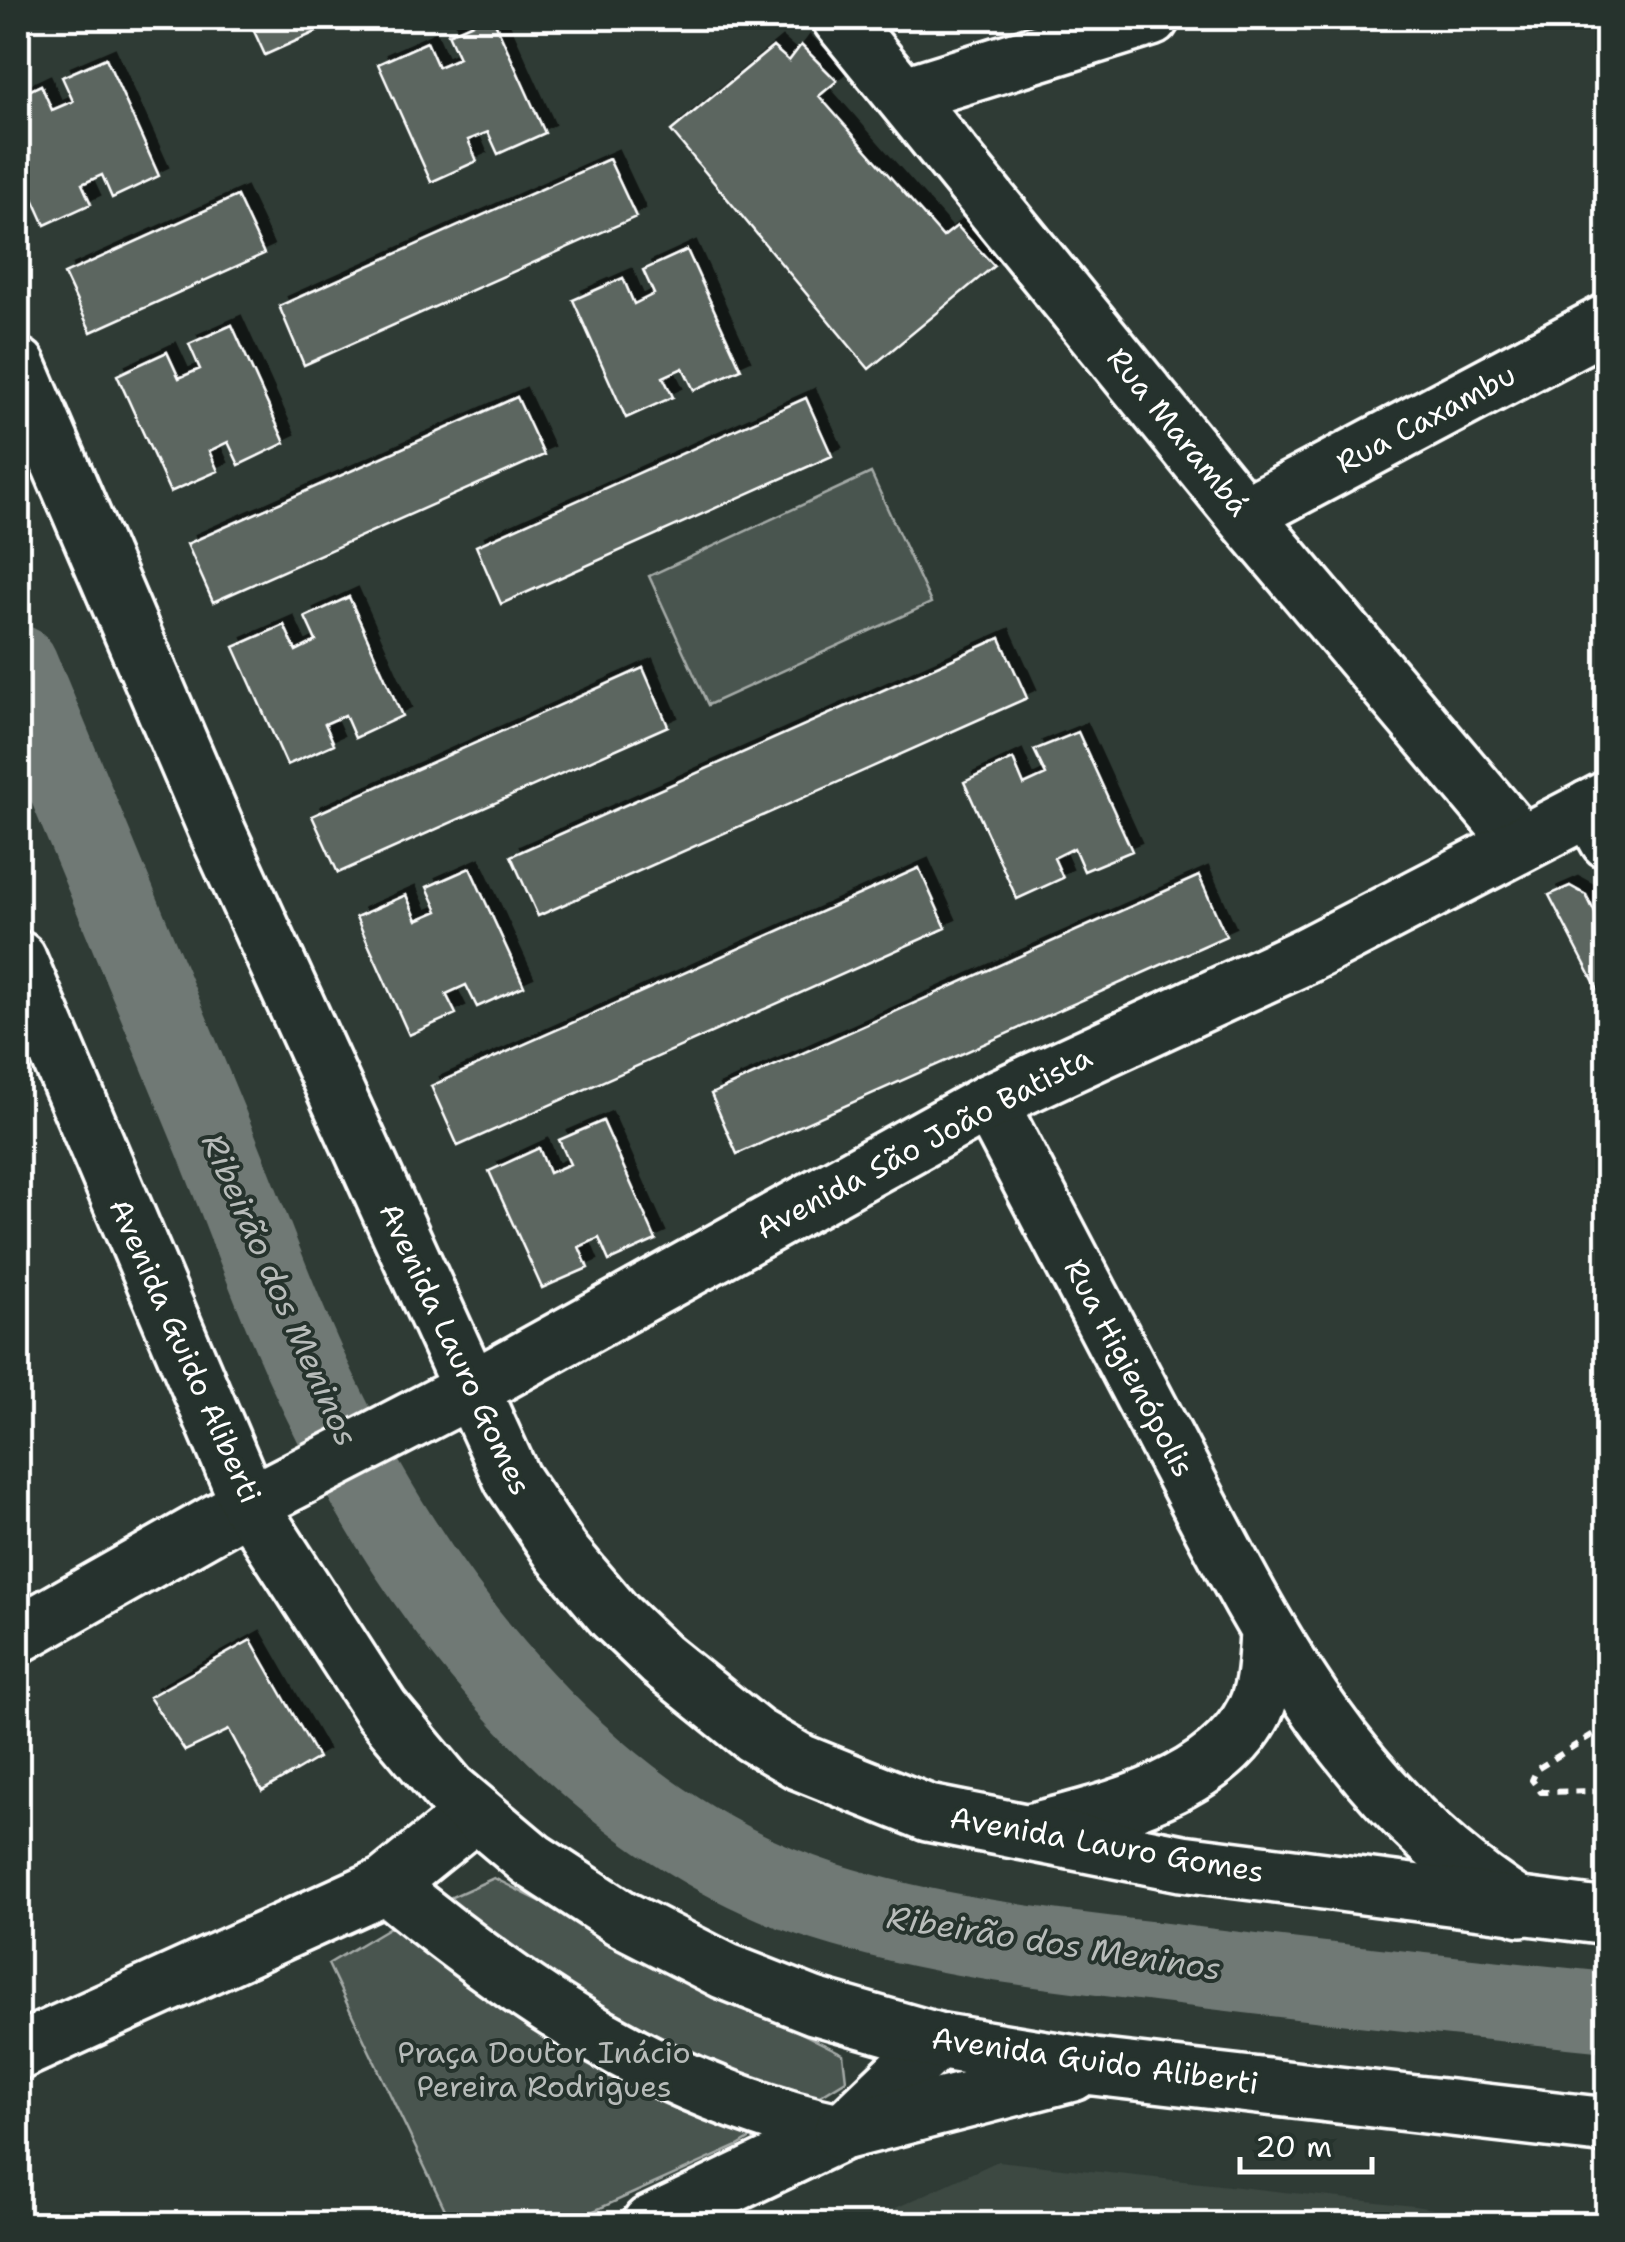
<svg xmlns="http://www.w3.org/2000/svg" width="1625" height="2242" font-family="'Shantell Sans',sans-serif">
<defs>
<filter id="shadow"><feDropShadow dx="9" dy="-9" stdDeviation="0" flood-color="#0009"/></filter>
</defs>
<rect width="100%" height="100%" fill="#2f3b35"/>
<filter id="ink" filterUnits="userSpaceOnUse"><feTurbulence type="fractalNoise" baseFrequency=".01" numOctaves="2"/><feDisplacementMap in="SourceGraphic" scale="20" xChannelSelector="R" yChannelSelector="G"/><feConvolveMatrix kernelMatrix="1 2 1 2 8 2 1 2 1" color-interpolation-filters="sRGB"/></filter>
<g filter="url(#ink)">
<path fill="#3c4842" d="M998 2161 1414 2206 1526 2224H861Z"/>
<path fill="#4a544f" stroke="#a4aaa7" stroke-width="2.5" d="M871 473 931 603 708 705 649 576Z
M494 1878 843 2054 846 2080 738 2146 565 2224H452L328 1964 407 1917Z"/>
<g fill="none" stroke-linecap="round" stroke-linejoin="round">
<path stroke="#707975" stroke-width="80" d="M18 665C83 819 146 973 209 1127 246 1216 278 1310 320 1396 422 1608 593 1828 825 1902 932 1936 1045 1949 1156 1962 1307 1981 1457 1997 1608 2012"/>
</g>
<path fill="#5b6661" stroke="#fff" stroke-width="2.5" filter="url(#shadow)" d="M248 18H347L265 55Z
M484 18H493L545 133 498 154 488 132 468 140 477 161 431 182 378 64 427 42 438 67 459 58 448 34Z
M801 45 837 81 819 96 943 237 957 226 994 266 869 369 671 131 773 47 789 61Z
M106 58 159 176 112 198 102 175 82 184 91 204 45 225 18 165V96L41 85 52 110 73 101 62 77Z
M609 159 636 217 304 365 279 306Z
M237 196 264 254 91 332 64 274Z
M687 250 741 369 694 390 683 368 663 377 673 397 626 418 573 300 623 278 634 304 654 294 643 270Z
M232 325 285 443 239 465 228 442 209 451 218 471 170 492 117 375 167 352 179 378 200 369 189 344Z
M517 397 544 455 213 602 187 544Z
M806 398 832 456 501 604 476 546Z
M349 597 402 716 355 738 345 715 325 724 334 744 287 765 234 647 284 625 296 651 316 641 305 617Z
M1000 638 1027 698 538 916 511 856Z
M643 668 668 726 338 873 312 816Z
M1078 732 1132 851 1084 871 1074 848 1054 858 1063 878 1017 899 964 782 1013 759 1024 785 1046 775 1034 750Z
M470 868 524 986 477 1007 466 985 446 994 456 1014 409 1035 356 917 406 895 417 920 438 911 427 887Z
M919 868 946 928 458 1146 431 1086Z
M1199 876 1226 936 737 1154 711 1094Z
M1570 886 1586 895 1608 939V1009L1549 895Z
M603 1121 656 1240 609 1261 599 1238 579 1247 588 1268 542 1288 489 1171 539 1148 549 1173 570 1164 559 1140Z
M251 1640 318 1758 262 1791 229 1730 185 1751 149 1697Z"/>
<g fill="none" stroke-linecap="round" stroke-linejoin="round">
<g stroke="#fff" stroke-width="62">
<path id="minor" d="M840 18 1244 515 1521 843
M906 94 1151 18
M1244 515 1608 322
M1590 808 1608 840
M989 1102C1048 1214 1107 1326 1165 1438 1260 1619 1342 1795 1521 1908
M18 1635 249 1504
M1029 1832C1104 1813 1217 1787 1255 1710 1266 1687 1266 1659 1268 1634
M386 1885C524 1999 665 2094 842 2132
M18 2052 386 1885 475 1813
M650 2224 842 2132 937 2041"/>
</g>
<g stroke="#fff" stroke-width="62">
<path id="major" d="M18 366 218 833 512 1479 561 1552 615 1616 661 1660 754 1735 800 1762 850 1782 928 1813 1182 1863 1608 1917
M18 959 249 1504 381 1709 449 1790 532 1860 621 1918 725 1971 814 2006 937 2041 1094 2067 1608 2126
M249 1504 470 1390 989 1102 1307 955 1608 799
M842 2132 1072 2073"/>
</g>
<path stroke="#fff" stroke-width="6" stroke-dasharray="10 8" stroke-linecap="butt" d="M1608 1725 1537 1769 1532 1780 1541 1792 1608 1791"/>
<use href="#minor" stroke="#26332d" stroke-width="55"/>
<use href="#major" stroke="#26332d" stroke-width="55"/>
</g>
</g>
<g text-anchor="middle" stroke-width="8" stroke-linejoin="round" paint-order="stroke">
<g font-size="30" fill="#fff" stroke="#26332d">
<text transform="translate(1426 419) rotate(-28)" y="10">Rua Caxambu</text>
<text transform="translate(1178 432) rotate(51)" y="10">Rua Marambá</text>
<text transform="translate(924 1143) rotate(-28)" y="10">Avenida São João Batista</text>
<text transform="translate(455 1349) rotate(65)" y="10">Avenida Lauro Gomes</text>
<text transform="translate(185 1351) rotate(66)" y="10">Avenida Guido Aliberti</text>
<text transform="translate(1129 1368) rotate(62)" y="10">Rua Higienópolis</text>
<text transform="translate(1107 1845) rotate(10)" y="10">Avenida Lauro Gomes</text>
<text transform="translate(1095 2061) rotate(8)" y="10">Avenida Guido Aliberti</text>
</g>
<g font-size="30" fill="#b7bbb9" stroke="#26332d">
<text x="544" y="2063">Praça Doutor Inácio<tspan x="544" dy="34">Pereira Rodrigues</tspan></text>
</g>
<g font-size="32" font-style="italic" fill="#b8bcba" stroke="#26332d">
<text transform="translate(280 1290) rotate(66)" y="11">Ribeirão dos Meninos</text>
<text transform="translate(1054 1943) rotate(9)" y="11">Ribeirão dos Meninos</text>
</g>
</g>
<rect width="1625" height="2242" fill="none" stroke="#26332d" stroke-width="60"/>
<rect x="30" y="30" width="1565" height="2182" fill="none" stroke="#fff" stroke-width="4" filter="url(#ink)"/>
<path d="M1240 2157v15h132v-15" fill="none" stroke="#ffffff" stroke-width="5"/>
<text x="1255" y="2157" font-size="30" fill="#ffffff" stroke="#26332d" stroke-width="8" paint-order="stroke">20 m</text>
</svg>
